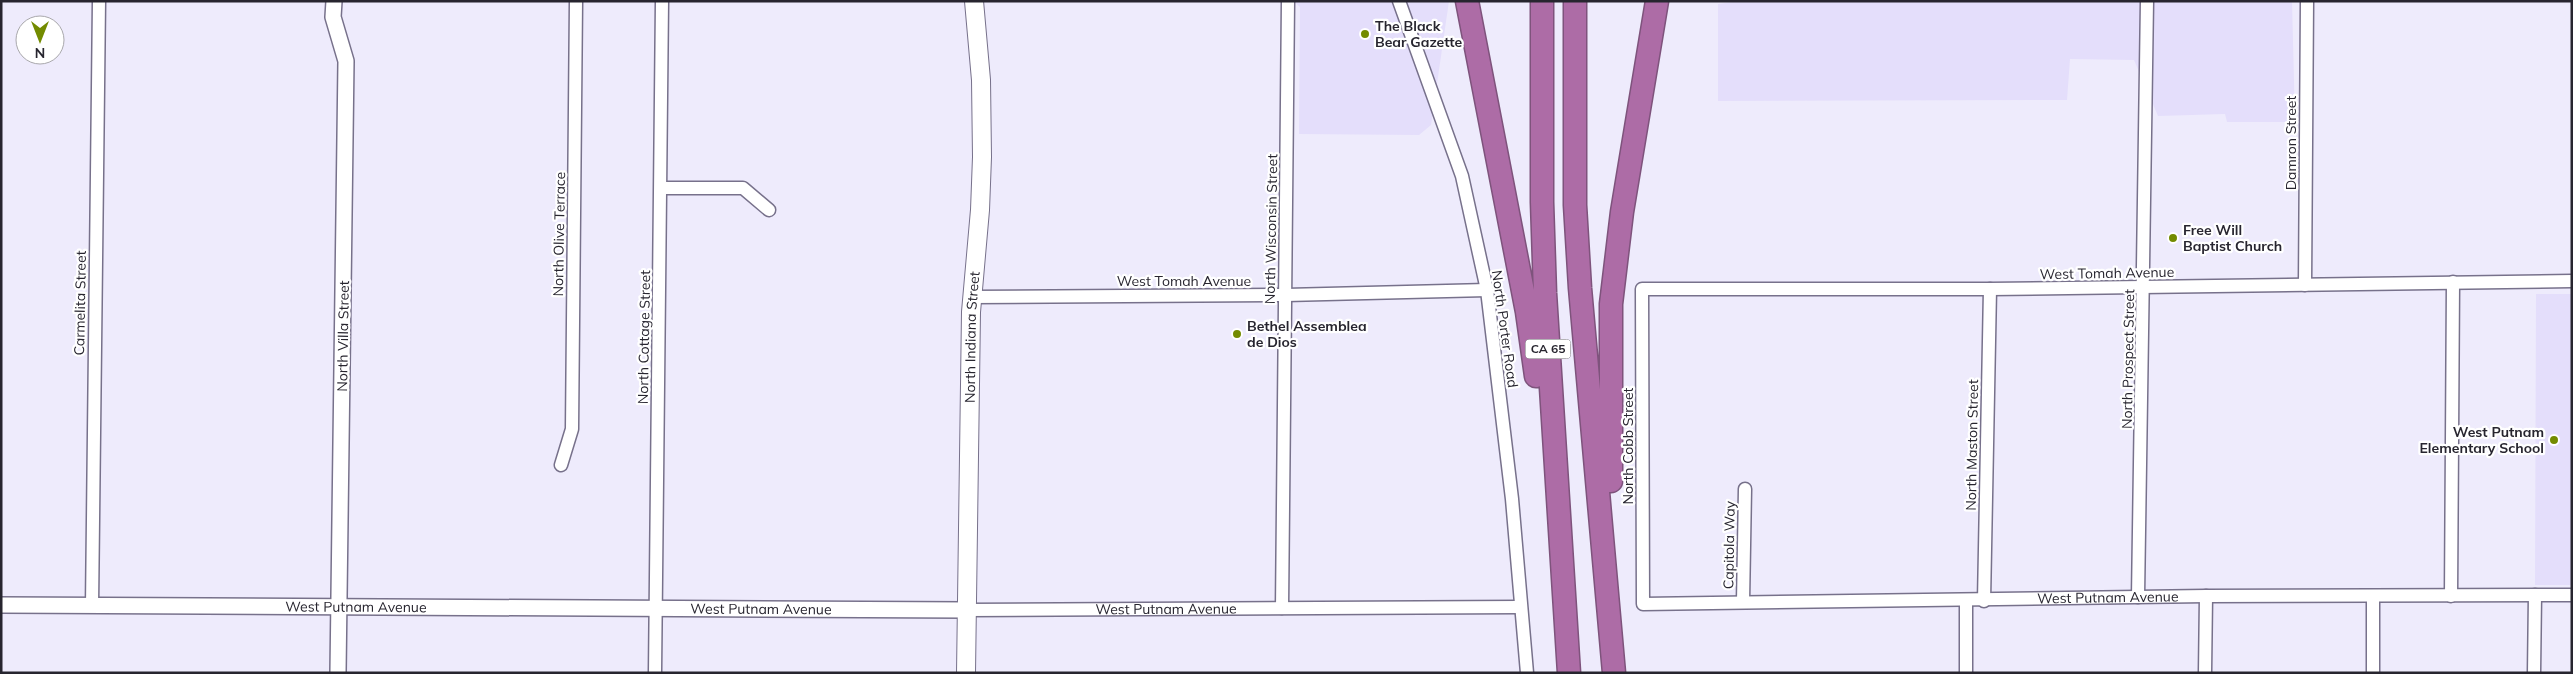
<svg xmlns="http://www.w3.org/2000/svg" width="2573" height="674" font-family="Mulish,sans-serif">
<rect width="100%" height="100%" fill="#eeebfc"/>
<path fill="#e4defb" d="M1293 1H1449L1431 125 1419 135 1299 134 1300 7Z
M1740 1H2292L2295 122H2227L2225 114 2158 116 2134 60 2070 59 2067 100 1718 101V4Z
M2536 294H2572V585H2535Z"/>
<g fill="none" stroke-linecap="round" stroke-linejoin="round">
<g stroke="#77718b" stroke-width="15">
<g id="minor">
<path d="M1399 1 1462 176 1487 290 1512 499 1527 673"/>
<path d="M661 188H743L769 210"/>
<path id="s1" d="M2572 281 1990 289H1642L1643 604 2206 596 2572 595"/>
<path d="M2305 285 2307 1"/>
<path d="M971 297 1286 295 1487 290"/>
<path d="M561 465 572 429 576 1"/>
<path d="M2451 596 2453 282"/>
<path d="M2138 597 2147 1"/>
<path d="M1984 601 1990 289"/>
<path d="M1743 602 1745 489"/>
<path d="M92 606 99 1"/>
<path d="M1282 608 1288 1"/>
<path id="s2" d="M967 610 1520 607"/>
<path d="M655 673 662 1"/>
<path d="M1966 673V601"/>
<path d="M2205 673 2206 596"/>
<path d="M2373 673V596"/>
<path d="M2534 673 2535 595"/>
</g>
</g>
<g stroke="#77718b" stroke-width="18">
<g id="tertiary">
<path d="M334 1 333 17 346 61 338 673"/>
<path id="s3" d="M1 605 967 610"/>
</g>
</g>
<g stroke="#77718b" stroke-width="20">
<g id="secondary">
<path id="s4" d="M966 673 971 312 980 210 982 157 981 80 974 1"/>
</g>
</g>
<g stroke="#7e537c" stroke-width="25">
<path id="motorway" d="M1467 1 1527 312 1536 376
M1542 1V202L1545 293 1569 673
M1575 1V205L1580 288 1614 673
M1611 481V304L1622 212 1657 1"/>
</g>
<use href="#minor" stroke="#fff" stroke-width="12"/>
<use href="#tertiary" stroke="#fff" stroke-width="15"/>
<use href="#secondary" stroke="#fff" stroke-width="18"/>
<use href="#motorway" stroke="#ad6ca6" stroke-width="22"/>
</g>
<g fill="#738b00" stroke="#fff" stroke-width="2">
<circle cx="1365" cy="34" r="5"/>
<circle cx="2173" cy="238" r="5"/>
<circle cx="1237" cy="334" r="5"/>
<circle cx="2554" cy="440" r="5"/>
</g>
<g text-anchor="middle" stroke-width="4.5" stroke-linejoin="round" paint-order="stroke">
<rect fill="#fff" stroke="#68666d" stroke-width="1" x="1525.5" y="339.5" width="45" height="19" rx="4"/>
<g font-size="12" font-weight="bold" fill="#27252f">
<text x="1548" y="353">CA 65</text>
</g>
<g font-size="14" font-weight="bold" fill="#27252f" stroke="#fff" text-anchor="start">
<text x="1375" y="31">The Black<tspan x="1375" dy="16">Bear Gazette</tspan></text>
<text x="2183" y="235">Free Will<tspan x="2183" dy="16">Baptist Church</tspan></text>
<text x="1247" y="331">Bethel Assemblea<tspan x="1247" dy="16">de Dios</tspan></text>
<text x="2544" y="437" text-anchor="end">West Putnam<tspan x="2544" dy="16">Elementary School</tspan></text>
</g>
<g font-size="14" fill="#27252f" stroke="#fff">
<text transform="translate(2291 143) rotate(-90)" y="5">Damron Street</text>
<text transform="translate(1271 229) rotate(-89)" y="5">North Wisconsin Street</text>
<text transform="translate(559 234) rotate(-89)" y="5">North Olive Terrace</text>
<text transform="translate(2107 273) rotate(-1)" y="5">West Tomah Avenue</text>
<text x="1184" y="286">West Tomah Avenue</text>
<text transform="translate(80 303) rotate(-89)" y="5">Carmelita Street</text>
<text transform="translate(1505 329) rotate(82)" y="5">North Porter Road</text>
<text transform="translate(343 336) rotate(-89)" y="5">North Villa Street</text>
<text transform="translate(644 337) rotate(-89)" y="5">North Cottage Street</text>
<text dy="5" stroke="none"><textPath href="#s4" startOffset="336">North Indiana Street</textPath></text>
<text transform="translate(2128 359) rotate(-89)" y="5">North Prospect Street</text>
<text transform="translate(1972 445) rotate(-89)" y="5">North Maston Street</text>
<text transform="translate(1628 446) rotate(-90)" y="5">North Cobb Street</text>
<text transform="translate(1729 545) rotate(-89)" y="5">Capitola Way</text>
<text dy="5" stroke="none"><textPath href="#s1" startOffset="1710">West Putnam Avenue</textPath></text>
<text dy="5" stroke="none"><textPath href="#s3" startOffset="355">West Putnam Avenue</textPath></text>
<text dy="5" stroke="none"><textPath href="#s2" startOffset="199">West Putnam Avenue</textPath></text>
<text dy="5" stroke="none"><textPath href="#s3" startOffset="760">West Putnam Avenue</textPath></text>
</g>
</g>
<rect width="2573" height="674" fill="none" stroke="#27252f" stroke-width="5"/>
<g transform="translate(40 40) rotate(180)"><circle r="24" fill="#ffffff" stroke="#a9a8ac"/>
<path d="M0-4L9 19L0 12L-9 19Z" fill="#738b00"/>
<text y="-8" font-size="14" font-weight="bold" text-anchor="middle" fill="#27252f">N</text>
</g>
</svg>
